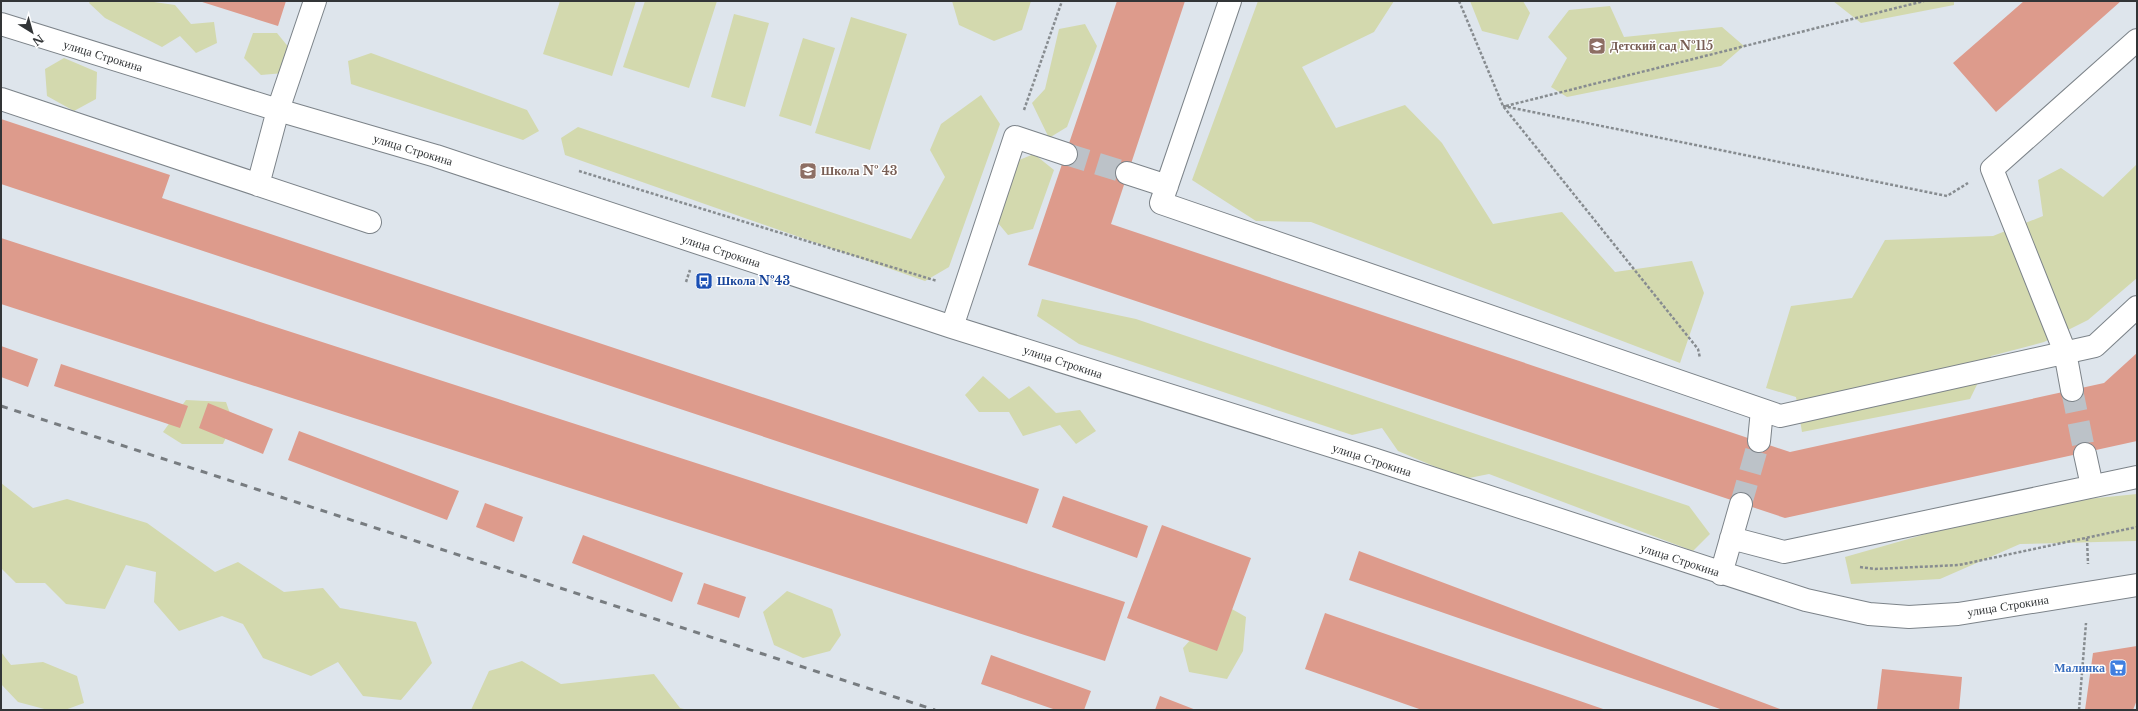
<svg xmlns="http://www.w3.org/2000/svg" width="2138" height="711" font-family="'Libre Baskerville',serif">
<rect width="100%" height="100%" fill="#dee5ec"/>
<path fill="#d3d9ae" d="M90 1H147L175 5 191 24 214 22 217 43 196 53 180 36 162 47 105 18 89 3Z
M560 1H636L612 76 543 54Z
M645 1H717L689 88 623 67Z
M952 1H1031L1022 30 994 41 959 25Z
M1258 1H1394L1374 32 1302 67 1336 128 1405 105 1442 143 1493 224 1562 212 1615 272 1692 261 1704 293 1680 363 1311 222 1256 221 1192 180Z
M1470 1H1523L1530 13 1518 40 1482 31Z
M1833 1H1954V5L1861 23Z
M1610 6 1624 37 1722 27 1744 46 1721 66 1567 97 1551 87 1567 58 1548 37 1569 10Z
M734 14 769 23 745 107 711 97Z
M851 17 907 34 870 150 815 133Z
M1085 24 1097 46 1067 127 1049 138 1032 103 1045 89 1059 29Z
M253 33H277L290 49 284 73 261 75 244 58Z
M803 38 835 48 811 126 779 116Z
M371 53 527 110 539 131 523 140 351 84 348 61Z
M64 58 97 72 96 99 74 111 47 96 45 69Z
M981 95 1000 124 949 267 925 281 565 155 561 138 578 127 911 239 945 177 930 150 941 124Z
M1034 154 1054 170 1033 229 1008 235 993 217 1014 162Z
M2137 164V278L2088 320 2044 342 1991 356 1970 399 1802 432 1796 397 1766 388 1791 306 1852 298 1885 240 1993 236 2043 216 2038 180 2061 168 2103 197Z
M1042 299 1136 319 1689 506 1710 534 1693 551 1489 474 1464 479 1398 451 1382 428 1352 435 1079 344 1037 316Z
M983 376 1009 399 1029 386 1056 413 1080 410 1096 431 1076 444 1060 425 1023 436 1009 412H979L965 395Z
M186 400 226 402 233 422 223 444H182L163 432Z
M1 483 33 508 67 499 147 523 215 572 238 562 284 592 323 588 340 608 416 622 432 663 401 700 363 696 338 662 311 676 263 658 243 624 222 616 179 631 154 602 156 572 126 565 105 609 66 604 45 583H16L1 568Z
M2137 494 2136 541 2020 544 1940 579 1851 584 1845 557 2028 505Z
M787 591 832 609 841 635 830 651 803 658 774 645 763 612Z
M1223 604 1246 617 1243 651 1227 679 1189 672 1183 648Z
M1 652 11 665 43 662 77 676 84 703 65 710H48L18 702 1 684Z
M522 661 561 684 654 674 680 708 688 710H471L489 671Z"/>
<path fill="#dd9b8c" d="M199 1H286L278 26Z
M1117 1H1185L1111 224 1790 452 2104 383 2137 353V441L1785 518 1028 265Z
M2024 1H2121L1996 112 1953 63Z
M1 119 170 175 162 198 1039 489 1027 524 1 184Z
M1 238 1125 602 1105 661 1 304Z
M1 346 38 359 28 387 1 377Z
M61 364 188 406 180 428 54 386Z
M208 403 273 429 263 454 199 428Z
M299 431 459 491 447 520 288 460Z
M1063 496 1148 526 1137 558 1052 527Z
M485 503 523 517 514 542 476 527Z
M1162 525 1251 558 1217 651 1127 618Z
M583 535 683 573 672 602 572 563Z
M1359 551 1783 710H1723L1349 580Z
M704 583 746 597 739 618 697 604Z
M1325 613 1606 710H1422L1305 669Z
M2137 646V700L2133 710H2085L2093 653Z
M991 655 1091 691 1084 710H1056L981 684Z
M1882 669 1962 677 1959 710H1877Z
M1160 696 1196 710H1155Z"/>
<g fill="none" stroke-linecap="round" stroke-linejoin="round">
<path stroke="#bcc2c8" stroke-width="22" stroke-dasharray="22 11" stroke-linecap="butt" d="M1066 154 1127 173
M2072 390 2085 454
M1741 504 1759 441"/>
<g stroke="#7c8389" stroke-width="24">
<path id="minor" d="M1230 1 1161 203 1780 416 2095 346 2137 307
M1 24 278 110 436 156 952 327 1373 459 1806 600 1869 614 1909 617 1958 614 2137 585
M1 99 370 222
M1127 173 1167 186
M258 185 278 110 315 1
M952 327 1015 137 1066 154
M2072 390 2065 352 1992 169 2137 40
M1759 441 1762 410
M2085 454 2092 486
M1731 538 1784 552 2137 477
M1721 574 1741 504"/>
</g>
<path stroke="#878c90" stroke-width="2.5" stroke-dasharray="3 2" stroke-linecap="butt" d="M1459 1 1503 106 1698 349 1700 358
M1503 106 1947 196 1968 183
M1506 106 1924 1
M1024 110 1062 1
M579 171 937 281
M686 282 690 270
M2087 538 2088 564
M1860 567 1875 569 1959 565 2137 527
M2079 710 2086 623"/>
<use href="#minor" stroke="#fff" stroke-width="22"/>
<path stroke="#777c80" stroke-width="3" stroke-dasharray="7 7" stroke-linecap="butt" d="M1 406 935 710"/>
</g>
<defs>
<g id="school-square" transform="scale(0.9)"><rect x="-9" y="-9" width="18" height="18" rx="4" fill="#8d6e63" stroke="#fff"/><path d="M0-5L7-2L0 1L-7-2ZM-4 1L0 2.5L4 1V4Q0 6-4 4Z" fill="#fff"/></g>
<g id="bus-square" transform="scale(0.9)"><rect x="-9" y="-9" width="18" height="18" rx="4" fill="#1a4fb4" stroke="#fff"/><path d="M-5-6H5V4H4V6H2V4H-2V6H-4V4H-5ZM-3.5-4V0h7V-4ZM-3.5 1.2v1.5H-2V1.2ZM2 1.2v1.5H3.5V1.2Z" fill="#fff"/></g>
<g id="supermarket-square" transform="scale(0.9)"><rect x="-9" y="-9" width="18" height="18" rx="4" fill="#3f7fe0" stroke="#fff"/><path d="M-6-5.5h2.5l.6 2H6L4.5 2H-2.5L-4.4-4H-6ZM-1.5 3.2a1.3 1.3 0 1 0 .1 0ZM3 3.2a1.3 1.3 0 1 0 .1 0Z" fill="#fff"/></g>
</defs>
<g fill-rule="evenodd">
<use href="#school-square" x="1597" y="46"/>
<use href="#school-square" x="808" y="171"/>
<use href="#bus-square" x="704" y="281"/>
<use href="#supermarket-square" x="2118" y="668"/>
</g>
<g text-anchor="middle" stroke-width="3" stroke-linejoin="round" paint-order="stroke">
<g font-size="12" font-weight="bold" fill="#785e54" stroke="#fff" text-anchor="start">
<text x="1610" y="50">Детский сад №115</text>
<text x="821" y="175">Школа № 43</text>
</g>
<g font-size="12" fill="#323537" stroke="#fff">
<text transform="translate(103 56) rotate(17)" y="4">улица Строкина</text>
<text transform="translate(413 150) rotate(17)" y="4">улица Строкина</text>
<text transform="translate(721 251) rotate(18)" y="4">улица Строкина</text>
<text transform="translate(1063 362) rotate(18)" y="4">улица Строкина</text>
<text transform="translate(1372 460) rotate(18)" y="4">улица Строкина</text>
<text transform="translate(1680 560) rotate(18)" y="4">улица Строкина</text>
<text transform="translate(2008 606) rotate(-9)" y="4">улица Строкина</text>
</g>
<g font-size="12" font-weight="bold" fill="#164399" stroke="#fff" text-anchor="start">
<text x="717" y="285">Школа №43</text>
</g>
<g font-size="12" font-weight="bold" fill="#366cbe" stroke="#fff" text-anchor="end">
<text x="2105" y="672">Малинка</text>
</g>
</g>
<rect width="2138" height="711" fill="none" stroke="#323537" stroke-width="4"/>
<g transform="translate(32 32) rotate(143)" stroke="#ffffff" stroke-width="3" paint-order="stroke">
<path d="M0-3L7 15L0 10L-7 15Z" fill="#323537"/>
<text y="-6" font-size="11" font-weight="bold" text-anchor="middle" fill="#323537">N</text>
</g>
</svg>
